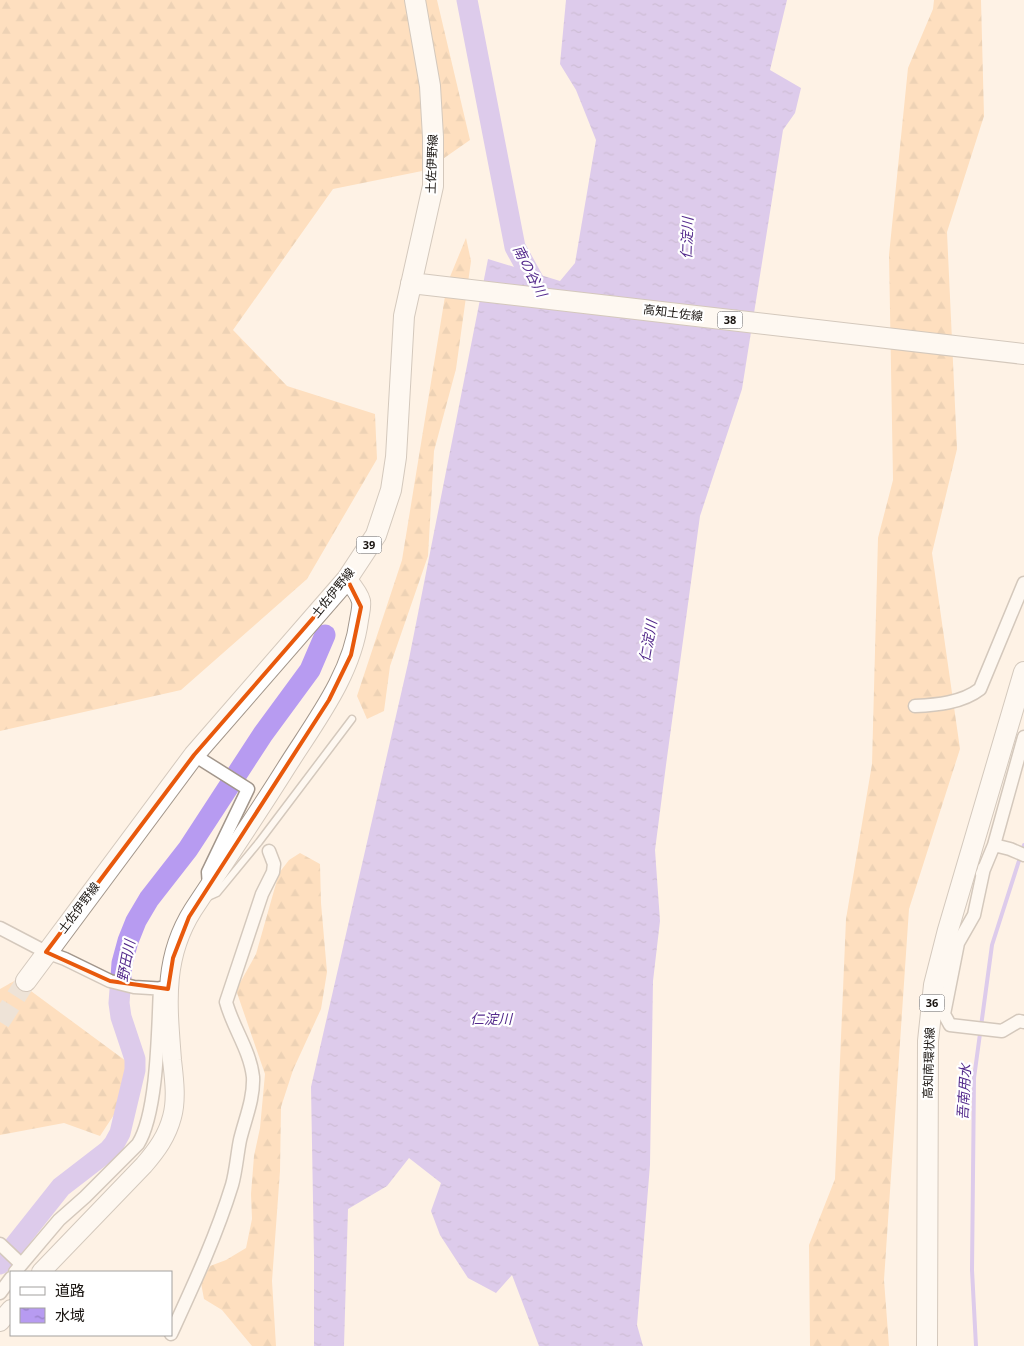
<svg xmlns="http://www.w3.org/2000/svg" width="1024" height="1346" font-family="'Open Sans','Noto Sans JP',sans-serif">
<defs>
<pattern id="forest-firs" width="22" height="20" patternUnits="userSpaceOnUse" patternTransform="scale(1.25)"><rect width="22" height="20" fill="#ffc890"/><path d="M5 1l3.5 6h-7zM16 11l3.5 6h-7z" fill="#daab7b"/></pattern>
<pattern id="water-ripples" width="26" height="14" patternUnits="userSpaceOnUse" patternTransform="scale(1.25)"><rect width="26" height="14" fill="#b79bf1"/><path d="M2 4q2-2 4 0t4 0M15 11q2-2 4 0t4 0" fill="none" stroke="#947dc2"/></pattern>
</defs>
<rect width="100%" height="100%" fill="#fef2e5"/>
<path fill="url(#forest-firs)" d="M0 0H437L470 140 427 170 333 189 233 330 287 386 375 414 377 459 307 579 181 690 0 731Z
M934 0H981L984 116 947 232 957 449 932 553 960 749 909 909 884 1280 889 1346H810L809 1245 835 1179 846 919 872 764 878 538 893 480 889 255 908 68 933 9Z
M466 238 471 261 456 369 434 451 428 556 390 666 384 711 367 719 357 696 402 560 447 284Z
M300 853 320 864 321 903 327 972 321 1009 293 1070 281 1107 280 1171 272 1281 276 1346H252L222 1310 204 1299 201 1283 210 1266 226 1260 246 1248 252 1219 251 1194 254 1156 260 1128 265 1074 236 990 256 954 279 873 289 860Z
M16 980 130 1064 125 1098 100 1136 64 1123 0 1135V989Z"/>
<path fill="url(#water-ripples)" d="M566 0H787L770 70 801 88 795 113 783 130 742 389 700 516 666 765 655 850 660 921 653 981 650 1165 637 1325 643 1346H539L512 1275 496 1293 468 1278 440 1235 431 1211 441 1183 409 1158 387 1186 348 1209 344 1346H314V1257L311 1087 409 659 488 259 560 281 575 263 596 140 576 90 560 64Z"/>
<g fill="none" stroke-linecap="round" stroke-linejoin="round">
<path stroke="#b79bf1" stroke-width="4" d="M976 1346 972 1270 974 1078 992 945 1024 845"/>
<path stroke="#b79bf1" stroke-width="21" d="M467 0 515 247 542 296
M0 1264 61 1187 109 1150 114 1144 120 1133 135 1070V1059L121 1017 119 1003 122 963 128 941 136 921 149 899 188 849 263 734 310 670 325 635"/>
<path stroke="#dcd1c5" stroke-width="20" stroke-dasharray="20 10" stroke-linecap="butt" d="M0 1022 26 981"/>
<g stroke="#a2968b" stroke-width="9">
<path id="lane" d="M208 897 217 893 259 842 352 719"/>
</g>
<g stroke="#a2968b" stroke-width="15">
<path id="street" d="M915 706C936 705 962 703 980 689L1024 583
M194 755 248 789 208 872 209 887
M994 845 1010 849 1024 855
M984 868 974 915 958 943 944 1014 950 1025 1002 1031 1019 1021 1024 1022
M982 874 994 845 1024 737
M0 928 46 952 65 959 110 981 134 987 167 989
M0 1244 21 1264
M15 1272 59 1220 85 1197 138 1144C158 1112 158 1027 160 988
M0 1293 11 1278
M171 1334C193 1286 216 1237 232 1185 236 1171 237 1155 240 1140 245 1119 254 1099 253 1077 250 1050 233 1028 226 1002L262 894 273 872 274 864 269 851"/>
</g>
<g stroke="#a2968b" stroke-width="20">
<path id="secondary" d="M41 1272 144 1165C157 1150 167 1136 172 1117 177 1099 174 1078 172 1060 168 1006 162 959 193 910 224 863 256 816 286 768 315 722 352 675 359 620 360 614 362 607 361 601 359 593 352 585 347 579
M0 1322 11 1309"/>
</g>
<g stroke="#a2968b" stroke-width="22">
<path id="primary" d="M411 283 1024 354
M26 981 194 755 347 579 376 535 391 490 396 457 404 316 433 186V137L430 86 415 0
M927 1346 928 1041 934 985 948 930 1024 672"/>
</g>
<use href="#lane" stroke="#fff" stroke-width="6"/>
<use href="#street" stroke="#fff" stroke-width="12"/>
<use href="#secondary" stroke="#fff" stroke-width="18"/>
<use href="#primary" stroke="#fff" stroke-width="20"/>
</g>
<path d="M0 0H1024V1346H0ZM347 579 361 607 351 655 329 700 189 917 173 958 168 989 110 981 46 952 194 755Z" fill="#fef2e5" fill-opacity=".55" fill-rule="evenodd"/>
<path fill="none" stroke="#e8590c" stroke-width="4" stroke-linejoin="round" d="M347 579 361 607 351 655 329 700 189 917 173 958 168 989 110 981 46 952 194 755Z"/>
<g text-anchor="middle" stroke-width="4.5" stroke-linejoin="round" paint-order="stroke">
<g fill="#fff" stroke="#5e5a58" stroke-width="1">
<rect x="717.5" y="311.5" width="25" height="17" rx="4"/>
<rect x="356.5" y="536.5" width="25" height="17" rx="4"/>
<rect x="919.5" y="994.5" width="25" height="17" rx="4"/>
</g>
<g font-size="11" font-weight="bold" fill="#191410">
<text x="730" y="324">38</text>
<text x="369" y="549">39</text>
<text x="932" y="1007">36</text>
</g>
<g font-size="12" fill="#191410" stroke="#fff">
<text transform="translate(432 164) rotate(-88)" y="4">土佐伊野線</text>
<text transform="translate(673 313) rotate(7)" y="4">高知土佐線</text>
<text transform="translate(333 593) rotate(-51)" y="4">土佐伊野線</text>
<text transform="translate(79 908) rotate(-53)" y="4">土佐伊野線</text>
<text transform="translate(929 1063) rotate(-88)" y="4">高知南環状線</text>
</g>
<g font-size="14" font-style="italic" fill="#542a8c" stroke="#fff">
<text transform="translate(687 238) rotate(-88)" y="5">仁淀川</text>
<text transform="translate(530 271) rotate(63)" y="5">南の谷川</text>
<text transform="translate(648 641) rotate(-80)" y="5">仁淀川</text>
<text transform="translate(126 961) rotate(-79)" y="5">野田川</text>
<text x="491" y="1024">仁淀川</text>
<text transform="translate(964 1092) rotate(-87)" y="5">吾南用水</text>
</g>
</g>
<rect x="10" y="1271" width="162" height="65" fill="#ffffff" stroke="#a3a19f"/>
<rect x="20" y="1287" width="25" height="8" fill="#ffffff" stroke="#a3a19f"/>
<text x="55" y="1296" font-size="15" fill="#191410">道路</text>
<rect x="20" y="1308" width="25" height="15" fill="url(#water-ripples)" stroke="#a3a19f"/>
<text x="55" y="1321" font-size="15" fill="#191410">水域</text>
</svg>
